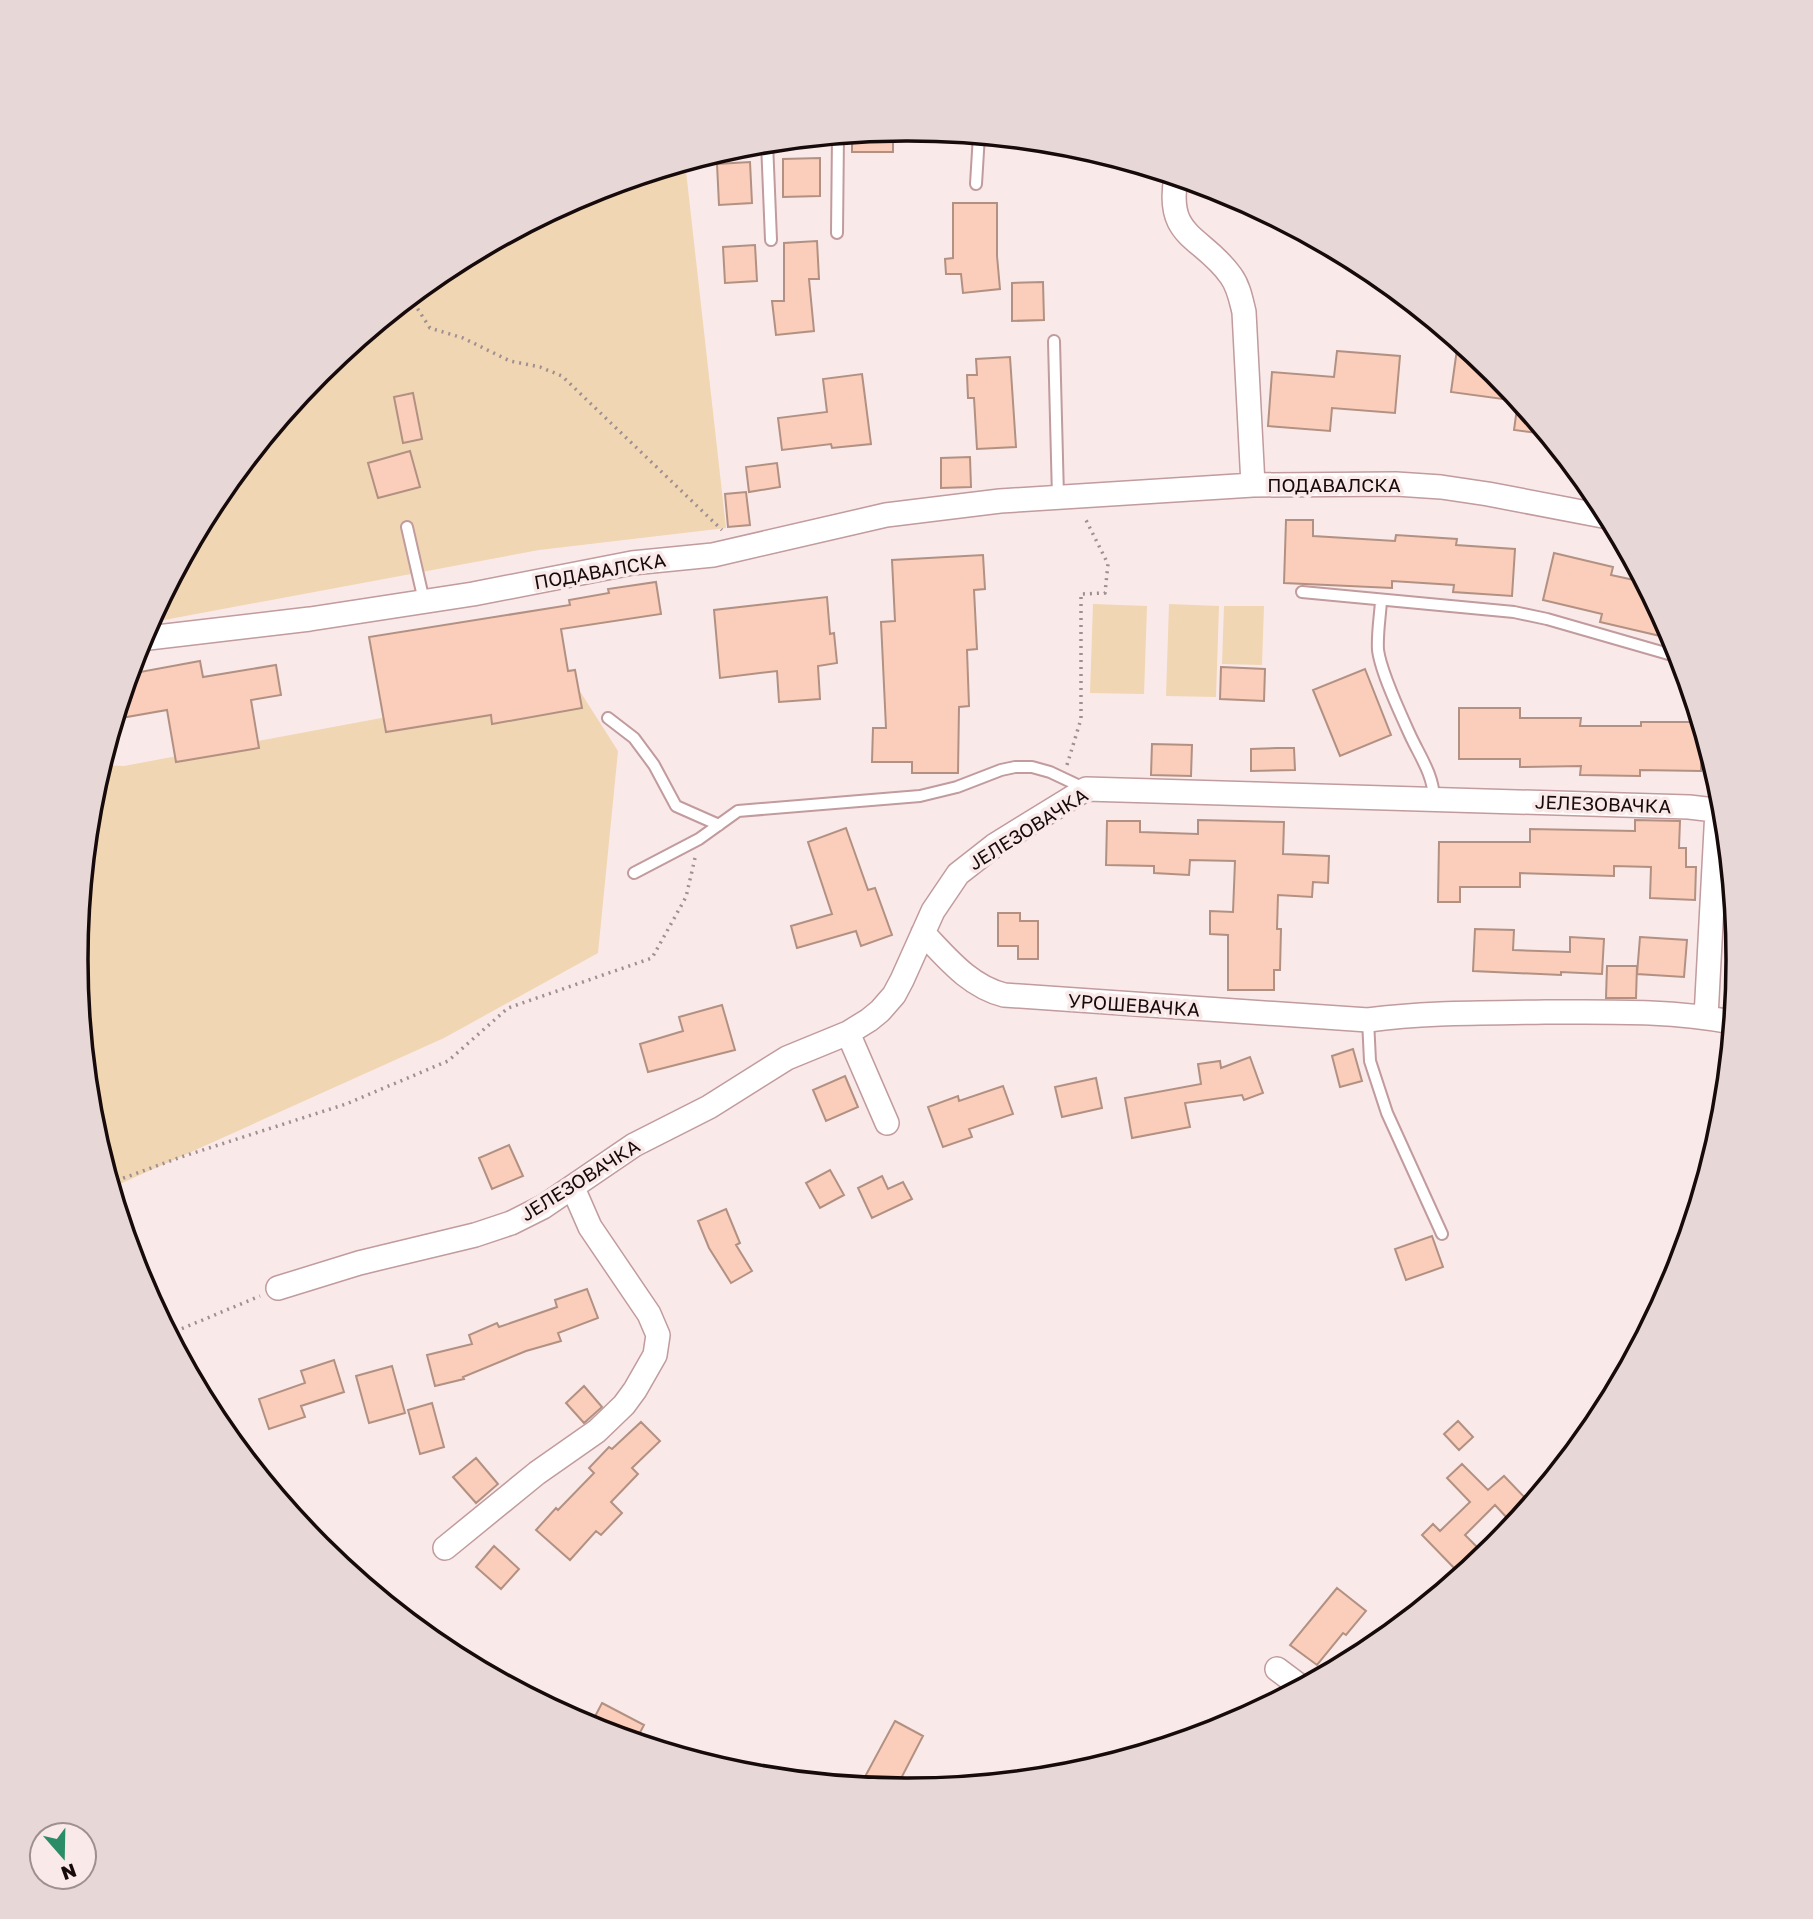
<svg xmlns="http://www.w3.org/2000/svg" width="1813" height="1919" font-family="'Golos Text',sans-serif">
<rect width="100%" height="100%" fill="#fae9e9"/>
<path fill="#f0d6b3" d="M685 162 726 528 539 550 148 623 216 497 319 371 445 268 589 191Z
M1093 604 1147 606 1144 694 1090 693Z
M1169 604 1219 606 1216 697 1166 696Z
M1224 606H1264L1262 665 1222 664Z
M574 682 618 751 598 953 444 1038 111 1188 91 1121 75 959 91 797 101 765 124 766Z"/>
<path fill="#faceba" stroke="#b29183" stroke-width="2" d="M893 130V152H852V134Z
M820 158V196L783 197V159Z
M750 162 752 203 719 205 717 164Z
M953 203H997V256L1000 289 963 293 961 274H946L945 259 953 258Z
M817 241 819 279H809L814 331 776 335 772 301H784V243Z
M755 245 757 281 725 283 723 247Z
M1043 282 1044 320 1012 321V283Z
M1458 342 1495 372 1545 434 1514 430 1518 401 1451 392Z
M1337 351 1400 356 1395 413 1332 408 1330 431 1268 426 1272 372 1334 377Z
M1010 357 1016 447 977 449 974 398H968L967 375H977L976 359Z
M862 374 871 444 832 448 831 444 782 450 778 418 827 412 823 379Z
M413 393 422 439 403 443 394 397Z
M410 451 420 487 378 498 368 463Z
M970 457 971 487 941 488V458Z
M777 463 780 487 749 492 746 467Z
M746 492 750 525 728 527 725 494Z
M1286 520H1313V536L1395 541 1396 535 1457 539 1456 545 1515 549 1512 596 1453 592 1454 585 1392 581V588L1284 583Z
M1554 553 1613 567 1611 575 1643 582 1673 639 1600 622 1602 614 1543 600Z
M983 555 985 589 974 590 977 649 967 650 969 706 959 707 958 773H912V762H872L873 728H886L881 622 895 621 892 560Z
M656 582 661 614 561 629 568 671 575 670 582 708 492 724 491 715 386 732 369 637 570 605 569 600 609 593 608 589Z
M827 597 830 634 834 633 837 663 818 666 820 699 779 702 777 671 720 678 714 610Z
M200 661 203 677 276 665 281 695 251 700 259 748 176 762 167 710 121 718 119 707 129 674Z
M1221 667 1265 669 1264 701 1220 699Z
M1365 669 1391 735 1340 756 1313 690Z
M1459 708H1520V718H1581L1580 726H1641V722H1699L1701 729V771L1640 770V776L1580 775 1581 766 1520 767V759H1459Z
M1152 744 1192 745 1191 776 1151 775Z
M1277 748H1294L1295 770 1251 771V749Z
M1198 820 1284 822 1283 854 1329 856 1328 883 1313 882 1312 897 1278 895 1277 929H1281L1280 970H1274V990H1228V935L1210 934V911L1233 912 1235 861 1190 860 1189 875 1154 873V866L1106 865 1107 821H1140V832L1198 834Z
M1635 820 1680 821 1679 848H1686V867H1696L1695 900 1650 898 1651 867 1614 866V876L1520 873V887H1460V902H1438L1439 842H1530V829L1635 831Z
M846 828 868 890 875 888 892 935 861 946 856 931 797 948 791 926 832 914 808 842Z
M998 913H1020V921H1038V959H1018V946H998Z
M1475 929 1514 930 1513 950 1570 952V937L1604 939 1602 974 1561 972V975L1473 971Z
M1640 937 1687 940 1684 977 1637 974Z
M1607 966H1637L1636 998H1606Z
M722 1005 735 1050 648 1072 640 1044 683 1031 679 1017Z
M1353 1049 1362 1081 1340 1087 1332 1056Z
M1250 1057 1263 1093 1244 1100 1242 1095 1185 1103 1190 1127 1132 1138 1125 1098 1201 1084 1198 1064 1220 1061 1221 1068Z
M845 1076 858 1107 826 1121 813 1090Z
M1096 1078 1102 1108 1062 1117 1055 1087Z
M1003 1086 1013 1114 969 1129 972 1137 943 1147 928 1107 958 1096 959 1101Z
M509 1145 523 1176 492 1189 479 1158Z
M830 1170 844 1195 820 1208 806 1183Z
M882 1176 888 1189 903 1182 912 1199 872 1218 858 1188Z
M726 1209 740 1243 736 1245 752 1271 731 1283 709 1248 698 1221Z
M1432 1236 1443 1267 1406 1280 1395 1249Z
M587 1289 598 1318 558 1333 561 1341 526 1351 463 1377 464 1379 435 1386 427 1355 472 1344 469 1335 497 1323 499 1327 557 1307 555 1300Z
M334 1360 344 1392 301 1406 305 1417 269 1429 259 1399 305 1383 301 1371Z
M392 1366 405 1413 369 1423 356 1376Z
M584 1386 602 1407 584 1423 566 1403Z
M432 1403 444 1447 420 1454 408 1410Z
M1458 1421 1473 1437 1459 1450 1444 1434Z
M641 1422 660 1441 632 1468 638 1474 611 1502 622 1513 601 1535 596 1531 570 1560 536 1530 556 1508 558 1510 594 1473 589 1468 609 1447 612 1449Z
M476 1458 498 1484 476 1503 453 1477Z
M1462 1464 1488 1490 1504 1476 1529 1502 1509 1520 1495 1505 1465 1535 1480 1550 1458 1572 1422 1535 1433 1524 1440 1531 1470 1502 1447 1478Z
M494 1546 519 1569 501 1589 476 1567Z
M1337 1588 1366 1611 1346 1635 1343 1633 1317 1665 1290 1645Z
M602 1703 644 1725 635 1742 589 1728Z
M895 1721 923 1736 895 1790 860 1786Z"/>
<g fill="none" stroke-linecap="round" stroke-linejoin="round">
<g stroke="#c19b9d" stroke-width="14">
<path id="service" d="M767 142 771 240
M976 184 979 135
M837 233 838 135
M1054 341 1058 497
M407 527 424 601
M1302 592 1514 612 1547 619 1679 657
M1381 601C1380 617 1377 634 1378 650 1381 673 1401 715 1411 737 1421 758 1433 775 1434 798
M608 718 634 738 654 765 676 806 719 825
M1717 810 1720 792
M634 873 699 839 738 811 920 796 957 787 1001 770 1015 767H1032L1050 772 1086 789
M1368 1020 1370 1061 1387 1113 1442 1234"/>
</g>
<g stroke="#c19b9d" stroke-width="26">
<path id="minor" d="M1176 177C1165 239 1202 235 1231 276 1239 287 1241 300 1244 312L1253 485
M140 639 310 619 473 594 632 563 713 555 886 515 1000 501 1253 485 1396 484 1441 487 1488 494 1608 517
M923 933C947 958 969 986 1004 995L1368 1020C1427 1012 1485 1013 1545 1012 1607 1012 1670 1010 1732 1022
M1706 1017 1717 810
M848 1033 887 1123
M278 1288 359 1263 475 1235 511 1223 543 1207 634 1145 709 1107 787 1058 848 1033 869 1020 880 1011 894 995 902 980 933 911 958 874 995 845 1086 789 1689 807 1723 811
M445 1548 537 1473 597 1431 624 1405 635 1390 655 1355 658 1335 649 1314 590 1227 573 1188
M1277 1669 1301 1687"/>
</g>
<path stroke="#9f8f90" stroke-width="3.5" stroke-dasharray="2 5" stroke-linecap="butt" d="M410 297 430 328 463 338 510 361 540 367 562 376 722 530
M1067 765 1081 719V594L1105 593 1108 564 1084 516
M110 1183 181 1157 346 1104 448 1061 508 1008 652 958 686 897 695 858
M169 1334 260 1296"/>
<use href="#service" stroke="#fff" stroke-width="10"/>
<use href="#minor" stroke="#fff" stroke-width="23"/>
</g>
<g text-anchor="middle" stroke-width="7" stroke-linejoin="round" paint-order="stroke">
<g font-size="19" fill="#170a0b" stroke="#fae9e9">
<text x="1334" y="492">ПОДАВАЛСКА</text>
<text transform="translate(600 571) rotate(-10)" y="7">ПОДАВАЛСКА</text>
<text transform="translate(1603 804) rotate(2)" y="7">ЈЕЛЕЗОВАЧКА</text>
<text transform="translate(1028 829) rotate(-32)" y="7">ЈЕЛЕЗОВАЧКА</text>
<text transform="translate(1134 1005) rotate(4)" y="7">УРОШЕВАЧКА</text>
<text transform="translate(580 1180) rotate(-32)" y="7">ЈЕЛЕЗОВАЧКА</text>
</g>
</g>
<path d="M0 0H1813V1919H0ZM906 141H908A818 818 0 0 1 1726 959V960A818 818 0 0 1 908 1778H906A818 818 0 0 1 88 960V959A818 818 0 0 1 906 141Z" fill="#e8d7d7" fill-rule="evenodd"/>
<path fill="none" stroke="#170a0b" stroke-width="3.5" d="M906 141H908A818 818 0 0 1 1726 959V960A818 818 0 0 1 908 1778H906A818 818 0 0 1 88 960V959A818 818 0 0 1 906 141Z"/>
<g transform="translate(63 1856) rotate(160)"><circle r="33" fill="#fae9e9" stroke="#9f9090" stroke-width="2"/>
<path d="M0-5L12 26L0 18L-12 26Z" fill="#2b8d67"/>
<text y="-10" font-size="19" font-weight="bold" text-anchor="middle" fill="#170a0b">N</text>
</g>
</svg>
